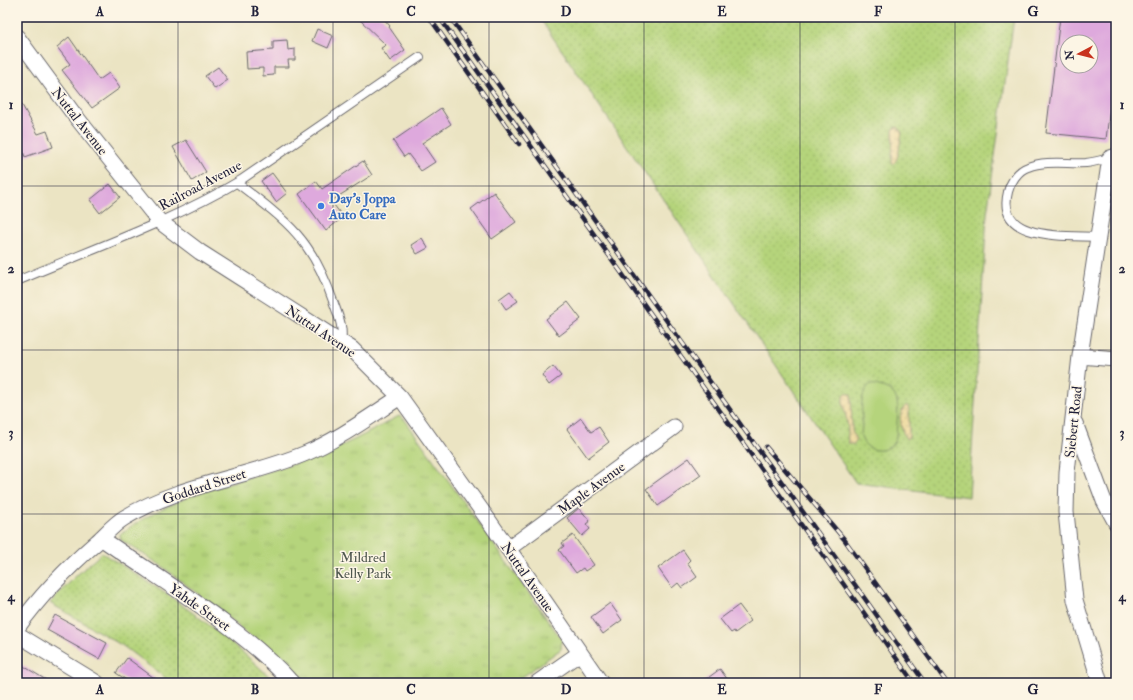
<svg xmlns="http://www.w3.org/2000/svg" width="1133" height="700" font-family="'IM FELL Double Pica',serif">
<defs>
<pattern id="grass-dots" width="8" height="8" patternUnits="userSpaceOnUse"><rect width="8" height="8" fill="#b5d47c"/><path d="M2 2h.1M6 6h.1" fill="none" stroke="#9bb66c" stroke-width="1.8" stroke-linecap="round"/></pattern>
<pattern id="sand-dots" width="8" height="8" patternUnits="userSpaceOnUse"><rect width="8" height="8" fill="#eeda9e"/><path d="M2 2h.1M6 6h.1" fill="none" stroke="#ccbb89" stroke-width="1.8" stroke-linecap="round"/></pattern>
<pattern id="park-tufts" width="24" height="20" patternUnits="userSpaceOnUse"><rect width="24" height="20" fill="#b5d47c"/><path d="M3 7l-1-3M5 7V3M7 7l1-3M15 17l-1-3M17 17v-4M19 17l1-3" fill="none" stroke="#9bb66c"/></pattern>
</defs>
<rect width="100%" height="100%" fill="#fcf5e5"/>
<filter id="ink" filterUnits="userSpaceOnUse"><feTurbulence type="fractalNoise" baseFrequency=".025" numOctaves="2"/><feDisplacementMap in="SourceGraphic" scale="8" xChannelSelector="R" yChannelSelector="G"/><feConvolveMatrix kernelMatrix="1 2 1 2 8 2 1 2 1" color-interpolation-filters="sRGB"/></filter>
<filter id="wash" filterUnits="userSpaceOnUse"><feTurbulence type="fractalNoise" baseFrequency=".012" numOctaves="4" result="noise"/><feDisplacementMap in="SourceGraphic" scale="16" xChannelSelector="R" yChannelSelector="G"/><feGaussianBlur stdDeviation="0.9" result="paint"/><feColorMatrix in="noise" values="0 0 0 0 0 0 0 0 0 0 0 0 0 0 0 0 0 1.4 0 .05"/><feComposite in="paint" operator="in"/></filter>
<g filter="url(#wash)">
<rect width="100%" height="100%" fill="#ebe4c3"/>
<path fill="url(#grass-dots)" stroke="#6c7b5c" d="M539 17H1014L987 214 969 497 856 483Z
M102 553C165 591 224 632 276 683H172L123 646 50 603 77 575Z"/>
<path fill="url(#sand-dots)" stroke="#887e6c" d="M898 127 902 133C899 142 900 159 893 164H892L893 131 894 128Z
M846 393 851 395 852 431 856 440 854 444H849C847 439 848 436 848 431 848 419 842 407 843 396Z
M907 405 909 410V437L906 439C901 429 896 412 907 405Z"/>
<path fill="url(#park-tufts)" stroke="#6c7b5c" d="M399 416 405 420 562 640 561 649 514 683H303L271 653 214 606 159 564 121 540 120 534C178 492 239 482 305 460 339 449 368 433 399 416Z"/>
<path fill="#b5d47c" stroke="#6c7b5c" d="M870 384C899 389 899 398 897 424 896 429 897 438 894 442 886 455 864 452 861 436 861 432 862 428 862 424 862 408 859 396 870 384Z"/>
<g id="blocks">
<path fill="#dea9dd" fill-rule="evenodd" d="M357 17H382L390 26 389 27 405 50 390 61 381 48 386 45Z
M1060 17H1116V60L1106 139 1046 133ZM1067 42H1091V66H1067Z
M317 29 333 36 328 48 312 41Z
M69 37 99 80 109 73 120 88 92 108 62 70 70 64 57 47Z
M287 40 288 50 295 49V60H288L289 67H274V75L263 76V68L247 69 246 52 273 50V41Z
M218 67 228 80 215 89 205 76Z
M17 96 38 134 47 131 53 147 25 157 17 133Z
M441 108 451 124 422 143 435 162 421 171 408 154 404 157 393 141Z
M186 140 206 172 192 181 173 147Z
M363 161 372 175 331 201 343 217 326 231 299 194 316 181 322 189Z
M272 173 287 193 276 202 261 181Z
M110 184 120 197 100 213 90 200Z
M494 192 516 222 492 239 471 209Z
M422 238 428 248 417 254 411 245Z
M510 291 518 301 506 309 499 299Z
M568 302 581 319 559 336 546 319Z
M553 366 561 376 549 385 542 375Z
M581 418 591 432 599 427 609 442 588 458 567 429Z
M689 458 701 475 658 506 646 489Z
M579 508 590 521 586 524 590 529 582 536 567 518Z
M573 535 594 565 585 571 583 568 576 573 559 550 564 546 562 543Z
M683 550 690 560 687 563 697 577 682 588 678 583 672 588 658 568Z
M610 603 622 620 603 634 591 617Z
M739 605 751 621 735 633 734 631 731 633 720 619Z
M55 615 107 643 99 659 47 630Z
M127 658 161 683H131L116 673Z
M17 662 51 683H17Z
M720 669 730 683H701Z"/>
</g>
</g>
<g filter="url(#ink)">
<use href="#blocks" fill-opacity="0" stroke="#68666b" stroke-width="1"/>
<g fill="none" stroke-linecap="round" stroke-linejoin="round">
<g stroke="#68666b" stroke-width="10">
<path id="lane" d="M237 183C287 221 312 239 333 301 338 315 344 327 341 342
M1098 237C1068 235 995 242 1008 192 1010 183 1018 170 1028 167 1046 160 1067 164 1086 163 1094 162 1102 160 1110 158
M17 281C92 249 171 222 241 180L420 57"/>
</g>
<g stroke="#68666b" stroke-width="17">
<path id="street" d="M17 37 73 113 159 221 200 252 352 349 400 397 487 518 601 683
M1080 356 1116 359
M1075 423 1104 501 1116 523
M101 538C163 582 242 627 292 683
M508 549 674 427
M17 628C40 596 67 568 97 542 106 534 114 524 124 518 182 483 243 479 304 454 338 440 369 417 400 397
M17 634 97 683
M537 683 580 653
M1100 683 1075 600 1066 512 1067 472 1080 356 1110 158 1116 156"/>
</g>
<use href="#lane" stroke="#fff" stroke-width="8"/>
<use href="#street" stroke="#fff" stroke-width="15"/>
<g stroke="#22223b" stroke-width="4.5">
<path id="rail" d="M429 17 519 144
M439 17 914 683
M450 17 925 683
M766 447 844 539 947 683"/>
</g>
<use href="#rail" stroke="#fcf5e5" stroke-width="3" stroke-dasharray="9" stroke-linecap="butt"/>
</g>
</g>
<path fill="none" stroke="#22223b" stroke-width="1" stroke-opacity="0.55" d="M178 17V683M333 17V683M489 17V683M644 17V683M800 17V683M955 17V683M17 186H1116M17 350H1116M17 514H1116"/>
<circle fill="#3f7fe0" stroke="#fcf5e5" stroke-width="1.5" cx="321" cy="206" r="4"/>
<g text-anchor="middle" stroke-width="3" stroke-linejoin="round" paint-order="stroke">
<g font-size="14" fill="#22223b" stroke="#fcf5e5">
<text transform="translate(80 121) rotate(52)" y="5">Nuttal Avenue</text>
<text transform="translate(200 185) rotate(-28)" y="5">Railroad Avenue</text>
<text transform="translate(321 331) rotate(34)" y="5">Nuttal Avenue</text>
<text transform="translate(1073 422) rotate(-84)" y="5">Siebert Road</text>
<text transform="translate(204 486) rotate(-18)" y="5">Goddard Street</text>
<text transform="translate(591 488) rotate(-36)" y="5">Maple Avenue</text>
<text transform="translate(528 577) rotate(55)" y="5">Nuttal Avenue</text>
<text transform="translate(200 607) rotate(35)" y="5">Yahde Street</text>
</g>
<g font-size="14" font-weight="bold" fill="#366cbe" stroke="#fcf5e5" text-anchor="start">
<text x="329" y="203">Day's Joppa<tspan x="329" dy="16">Auto Care</tspan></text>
</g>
<g font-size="14" fill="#4e574e" stroke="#fcf5e5">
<text x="363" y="562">Mildred<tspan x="363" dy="16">Kelly Park</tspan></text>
</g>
</g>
<rect width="1133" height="700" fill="none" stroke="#fcf5e5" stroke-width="44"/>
<g transform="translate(1079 54) rotate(263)"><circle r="19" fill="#fcf5e5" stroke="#a5a1a1"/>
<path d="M0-3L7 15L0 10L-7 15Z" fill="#c8321e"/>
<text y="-6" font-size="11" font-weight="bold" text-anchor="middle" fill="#22223b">N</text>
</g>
<rect x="22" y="22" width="1089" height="656" fill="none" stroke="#22223b" stroke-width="1.5"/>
<g font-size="13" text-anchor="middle" font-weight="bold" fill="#22223b">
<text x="100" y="16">A</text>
<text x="255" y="16">B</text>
<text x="411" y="16">C</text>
<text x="566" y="16">D</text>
<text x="722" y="16">E</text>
<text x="878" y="16">F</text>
<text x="1033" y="16">G</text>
<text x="11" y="109">1</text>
<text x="1122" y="109">1</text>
<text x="11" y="273">2</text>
<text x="1122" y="273">2</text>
<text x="11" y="437">3</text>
<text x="1122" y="437">3</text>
<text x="11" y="601">4</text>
<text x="1122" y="601">4</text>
<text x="100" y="694">A</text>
<text x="255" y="694">B</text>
<text x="411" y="694">C</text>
<text x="566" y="694">D</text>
<text x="722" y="694">E</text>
<text x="878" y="694">F</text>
<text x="1033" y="694">G</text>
</g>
</svg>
